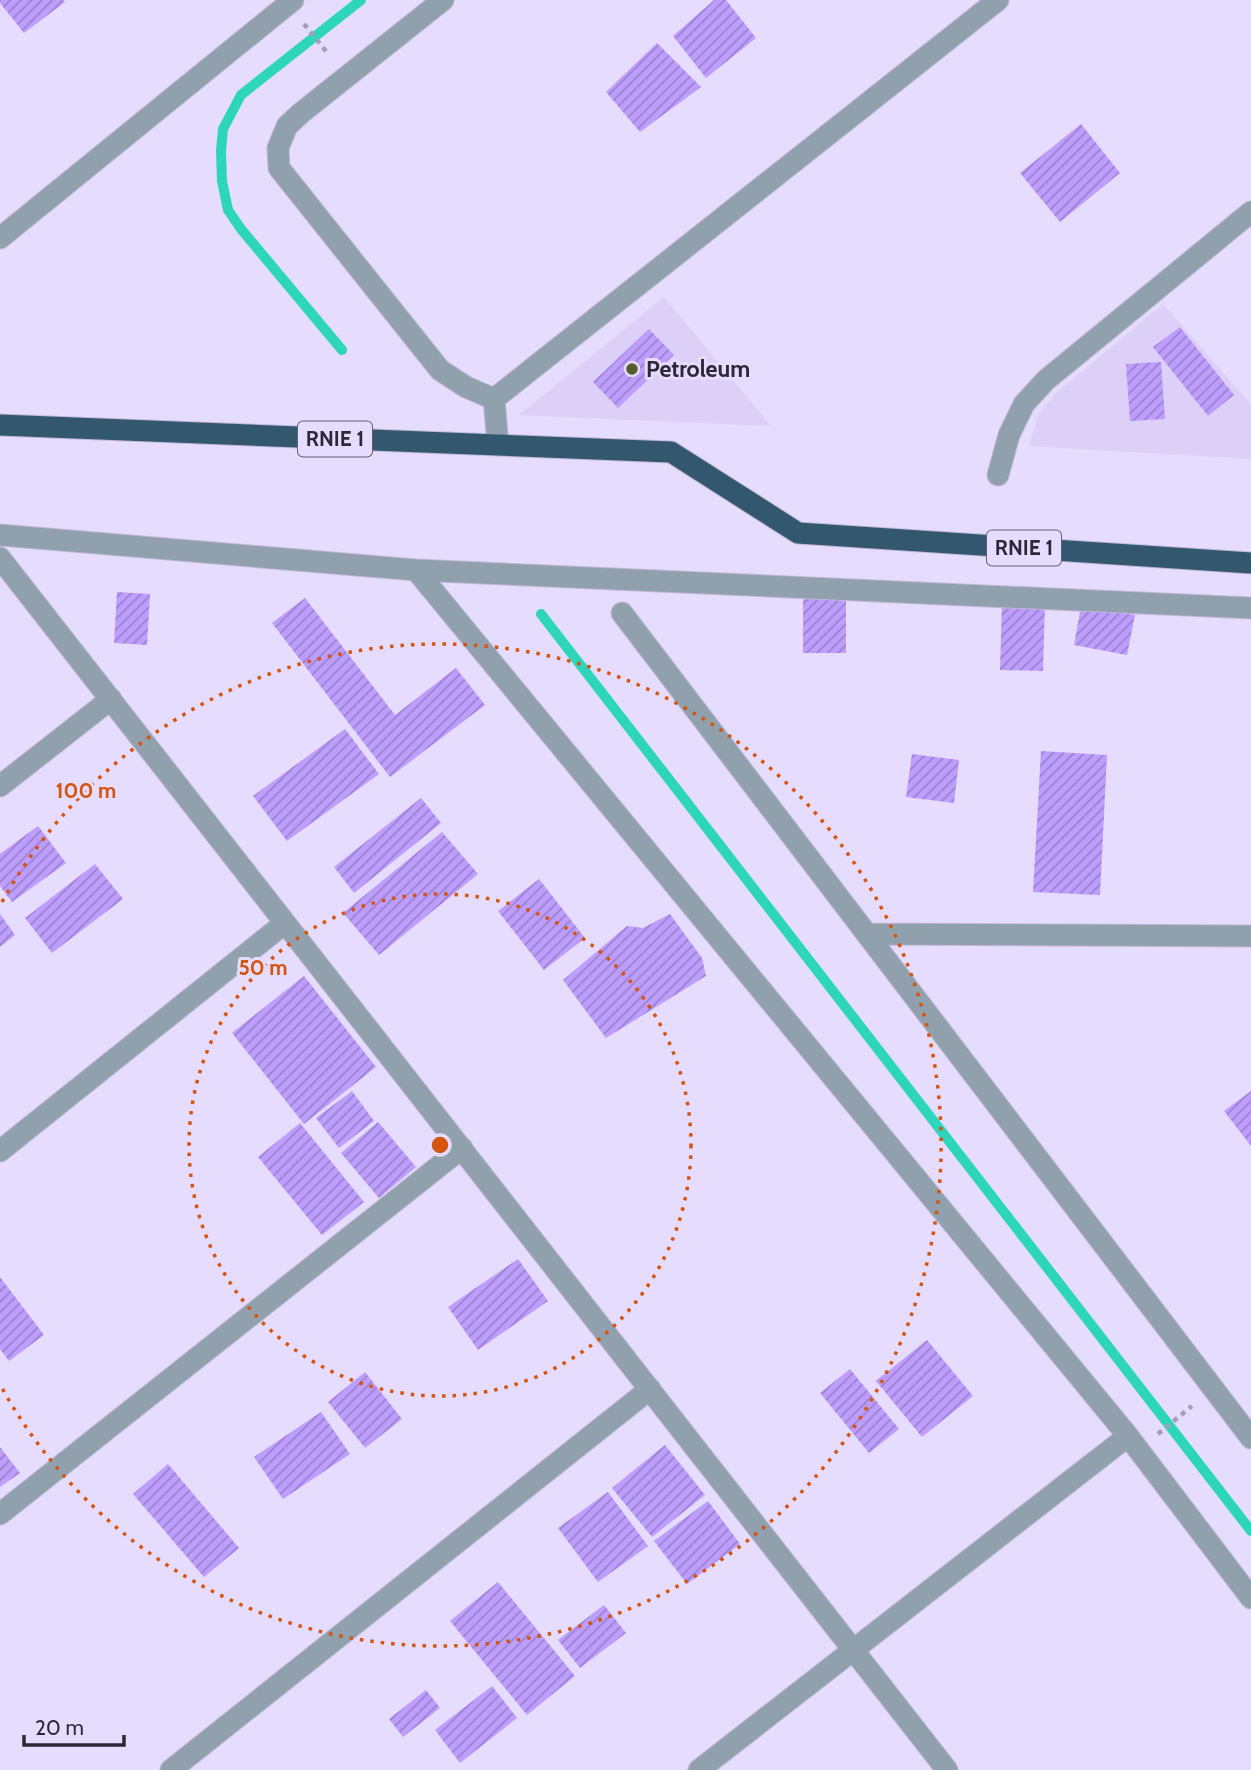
<svg xmlns="http://www.w3.org/2000/svg" width="1251" height="1770" font-family="Cabin,sans-serif">
<defs>
<pattern id="building-hatch" width="6" height="6" patternUnits="userSpaceOnUse" patternTransform="scale(1.75)"><rect width="6" height="6" fill="#bd9efd"/><path d="M-1 1l2-2M0 6l6-6M5 7l2-2" fill="none" stroke="#9a81ce"/></pattern>
</defs>
<rect width="100%" height="100%" fill="#e6dcfe"/>
<path fill="#dcd0f8" d="M664 297 771 426 519 415Z
M1163 304 1251 404V459L1029 446 1038 415 1055 394Z"/>
<g fill="none" stroke-linecap="round" stroke-linejoin="round">
<path stroke="#2dd5ba" stroke-width="10" d="M342 350 241 229 228 210 222 181 221 151 223 129 241 95 361 0
M541 614 1251 1531"/>
</g>
<path fill="url(#building-hatch)" d="M0 0H63L65 2 24 33 0 3Z
M714 0H726L756 38 706 78 673 36Z
M657 43 701 87 640 132 606 92Z
M1081 124 1120 173 1060 222 1020 173Z
M1180 327 1234 395 1208 416 1153 347Z
M649 329 674 355 618 408 593 382Z
M1161 362 1165 419 1130 421 1126 364Z
M117 592 150 594 147 645 114 643Z
M305 598 395 715 456 668 485 705 390 777 272 623Z
M803 598H846V653H803Z
M1002 601 1045 602 1043 671 1000 670Z
M1081 606 1135 615 1127 655 1074 645Z
M345 729 379 774 287 841 253 796Z
M1041 751 1107 755 1100 895 1033 892Z
M912 754 959 760 954 803 906 797Z
M421 798 441 823 354 893 334 867Z
M38 826 66 863 12 902 0 886V854Z
M442 832 478 874 379 955 343 913Z
M95 864 123 899 52 953 25 918Z
M539 879 585 938 544 970 498 911Z
M0 914 15 935 0 947Z
M670 914 702 958 706 976 606 1038 563 980 627 926 643 928Z
M304 976 376 1067 304 1124 232 1033Z
M352 1091 374 1121 339 1148 316 1118Z
M1251 1091V1146L1224 1111Z
M378 1122 416 1167 379 1198 341 1153Z
M300 1123 364 1202 322 1235 258 1157Z
M518 1259 548 1301 478 1350 448 1307Z
M0 1277 44 1335 9 1361 0 1349Z
M927 1340 973 1396 922 1437 876 1381Z
M850 1369 899 1429 869 1453 820 1393Z
M365 1372 402 1419 365 1448 328 1402Z
M321 1412 350 1454 283 1499 254 1457Z
M665 1445 705 1495 652 1537 612 1488Z
M0 1447 20 1473 0 1487Z
M168 1464 239 1548 204 1577 133 1494Z
M608 1492 648 1546 598 1582 558 1528Z
M708 1501 740 1544 687 1584 654 1541Z
M498 1582 575 1676 527 1715 450 1621Z
M604 1605 626 1633 580 1668 558 1640Z
M492 1686 517 1718 460 1763 435 1730Z
M426 1690 440 1708 403 1737 389 1719Z"/>
<g fill="none" stroke-linecap="round" stroke-linejoin="round">
<g stroke="#c1b8d6" stroke-width="23">
<path id="minor" d="M443 0 301 113 287 126 278 148 279 168 440 370 466 387 494 399 498 445
M0 238 293 0
M494 399 998 0
M998 475 1009 435 1024 404 1046 380 1251 212
M0 535 416 570 1251 608
M0 558 947 1770
M416 570 1128 1436 1251 1598
M622 613 1251 1438
M0 786 111 699
M867 934 1251 936
M0 1151 285 923
M0 1514 462 1148
M171 1770 650 1389
M699 1770 1128 1436"/>
</g>
<g stroke="#c1b8d6" stroke-width="23">
<path id="highway" d="M0 425 671 452 798 533 1251 563"/>
</g>
<path stroke="#a59db9" stroke-width="4.5" stroke-dasharray="5 5" stroke-linecap="butt" d="M304 24 329 55
M1158 1434 1192 1406"/>
<use href="#minor" stroke="#90a1ad" stroke-width="21"/>
<use href="#highway" stroke="#32576f" stroke-width="21"/>
</g>
<g fill="none" stroke="#d55410" stroke-width="3.5" stroke-dasharray="3.5 7">
<circle cx="440" cy="1145" r="251"/>
<path d="M2 902A501 501 0 1 1 2 1388"/>
</g>
<circle fill="#525c2b" stroke="#e6dcfe" stroke-width="2.5" cx="632" cy="369" r="7"/>
<g text-anchor="middle" stroke-width="6" stroke-linejoin="round" paint-order="stroke">
<g fill="#e6dcfe" stroke="#645e73" stroke-width="2">
<rect x="298" y="421.5" width="74" height="35" rx="5"/>
<rect x="987" y="530.5" width="74" height="35" rx="5"/>
</g>
<g font-size="21" font-weight="bold" fill="#2d2838">
<text x="335" y="446">RNIE 1</text>
<text x="1024" y="555">RNIE 1</text>
</g>
<g font-size="23" font-weight="bold" fill="#2d2838" stroke="#e6dcfe" text-anchor="start">
<text x="646" y="377">Petroleum</text>
</g>
</g>
<circle cx="440" cy="1145" r="10" fill="#d55410" stroke="#e6dcfe" stroke-width="3.5"/>
<g font-size="21" text-anchor="middle" font-weight="bold" fill="#d55410" stroke="#e6dcfe" stroke-width="6" stroke-linejoin="round" paint-order="stroke">
<text x="86" y="798">100 m</text>
<text x="263" y="975">50 m</text>
</g>
<path d="M24 1735v10h100v-10" fill="none" stroke="#2d2838" stroke-width="3.5"/>
<text x="35" y="1735" font-size="21" fill="#2d2838" stroke="#e6dcfe" stroke-width="5" paint-order="stroke">20 m</text>
</svg>
